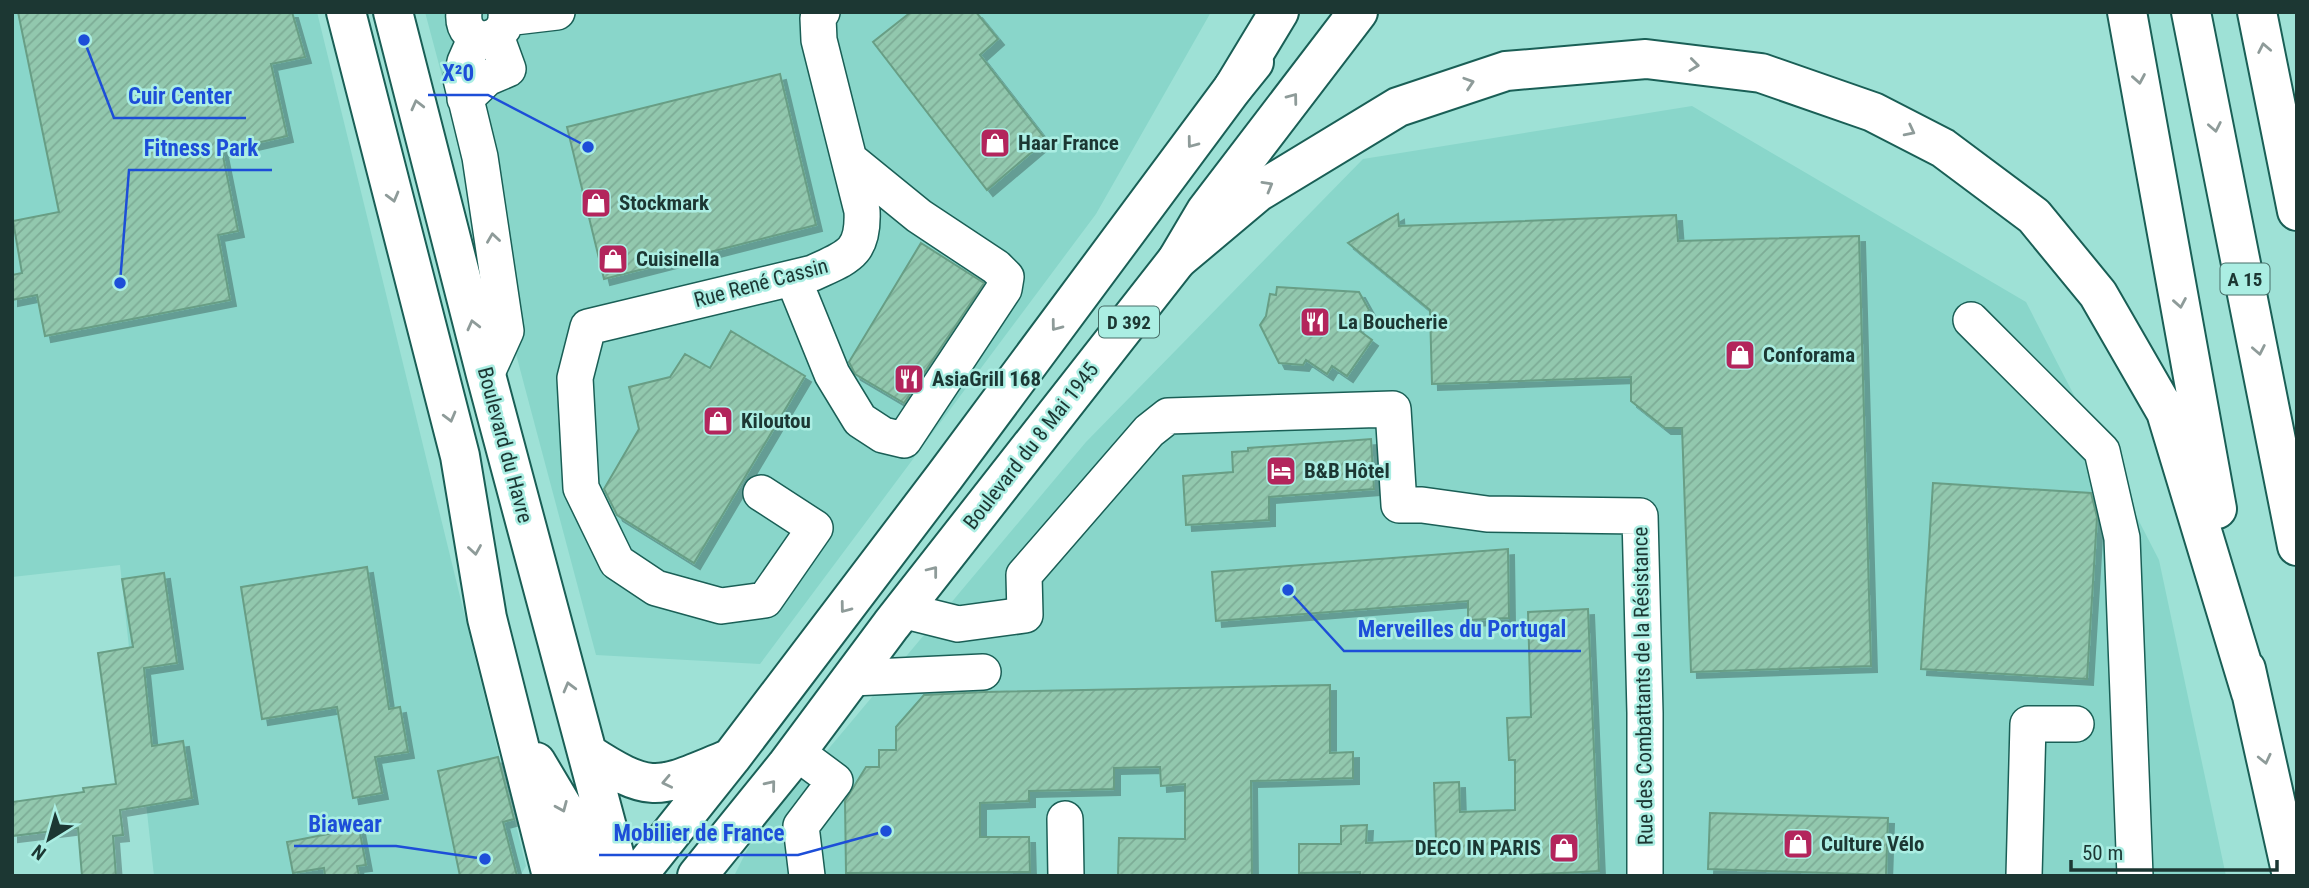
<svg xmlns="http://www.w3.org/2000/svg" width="2309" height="888" font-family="'Roboto Condensed',sans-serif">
<defs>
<pattern id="building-hatch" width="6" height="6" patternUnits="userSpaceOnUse" patternTransform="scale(1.75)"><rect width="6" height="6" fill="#92c8ae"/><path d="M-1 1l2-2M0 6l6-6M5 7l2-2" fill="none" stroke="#7dac96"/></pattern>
<filter id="shadow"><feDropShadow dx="6" dy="6" stdDeviation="0" flood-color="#0004"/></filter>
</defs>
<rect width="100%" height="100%" fill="#9ee1d6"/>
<path fill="#89d6ca" d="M12 12H317L526 866 520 876H154L120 565 12 577Z
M425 12H1211L1096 214 760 664 596 655Z
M1692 106 2026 302 2159 560 2226 876H734L752 840 1086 442 1363 159Z"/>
<path fill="url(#building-hatch)" stroke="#689e85" stroke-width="2" filter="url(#shadow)" d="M18 12H292L305 57 271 64 287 136 222 151 238 231 218 235 230 300 45 336 37 295 12 300V275L22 273 13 221 59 212Z
M911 12H976L998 39 980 55 1046 140 987 190 873 42Z
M780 74 816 225 604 279 567 127Z
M1398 214 1399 226 1676 215 1678 241 1859 236 1871 666 1691 672 1682 428H1665L1631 401V377L1432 384 1430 310 1348 243Z
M921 243 984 283 904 403 855 374 849 362Z
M1277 287 1359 292 1369 310 1356 328 1372 340 1347 376 1332 366 1327 374 1306 360 1303 365 1279 363 1260 325 1266 316 1270 294 1276 295Z
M731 331 805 376 694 563 617 515 604 489 639 429 629 387 670 377 685 354 710 368Z
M1371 439 1374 489 1269 497V520L1186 525 1183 476 1233 472 1232 452 1248 451V448Z
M1933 483 2091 493 2097 517 2087 679 1921 669Z
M1508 549 1509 618 1468 620V601L1216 621 1212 572Z
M367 567 389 709 400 707 408 752 375 757 382 793 353 798 337 707 262 719 241 587Z
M164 573 177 663 144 668 152 746 183 741 192 798 120 810 123 835 113 836 116 876H82L78 828 12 836V802L84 792 83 788 116 784 98 653 133 647 122 579Z
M1588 609 1599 871 1508 876H1360V872L1299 873V844H1341V826L1367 825 1366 843 1436 840 1434 783 1459 782 1460 812 1515 810V760H1509L1507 718 1531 717 1528 612Z
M1330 685V753L1353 752V778L1251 781 1252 876H1118L1119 838 1185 839V784L1161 786 1160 767 1114 768V789L1029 791V801L980 803V837H1029L1030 872 846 873 845 801 866 767H879V750H896V727L924 695 985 692Z
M498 757 514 819 503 822 517 876H460L438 771Z
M1710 813 1888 818 1886 875 1708 869Z
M359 828 366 865 357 866 359 876H325L324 868 293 873 287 842Z"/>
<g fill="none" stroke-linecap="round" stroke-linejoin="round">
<g stroke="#1a5f56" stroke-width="38">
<path id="minor" d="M464 12C460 49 510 46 506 12
M506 18 557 12
M476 37 465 62 461 79 480 157 506 331 486 375
M465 99 487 78 508 69 496 36
M793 278 832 374 860 420 883 435 904 440 1004 289 1006 277 996 267 919 216 849 159
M1971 320 2102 451 2122 538 2135 876
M761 493 815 528 765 600 721 606 656 588 617 562 581 488 575 378 588 327 813 273C847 257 864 254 862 211L819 40 818 18 822 12
M902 610 958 624 1025 615 1024 575 1149 431 1168 416 1393 409 1399 505H1422L1487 514 1640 516 1645 713V876
M852 678 983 672
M796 752 835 781 801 826 807 876
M1065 819 1066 876
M2024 876 2028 724H2076"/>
</g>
<g stroke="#1a5f56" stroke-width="42">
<path id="major" d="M346 12 460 456 487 618 552 876
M393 12 486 375 620 876
M587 753C654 797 659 787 729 759
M536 762 564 809 584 876
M637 876 731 758 945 476 1233 88 1254 62
M697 876 786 766 891 625 1177 260 1206 211 1358 12"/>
</g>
<g stroke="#1a5f56" stroke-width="42">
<path id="highway" d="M2127 12 2217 509
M2191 12 2297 546
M2257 12 2297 211
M1233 88 1279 12
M1177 260 1258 192 1398 107 1506 71 1646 59 1761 73 1873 112 1943 148 2034 216 2098 294 2166 412 2251 693
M2246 669 2292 876"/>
</g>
<use href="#minor" stroke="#fff" stroke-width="35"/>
<use href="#major" stroke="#fff" stroke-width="38"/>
<use href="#highway" stroke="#fff" stroke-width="38"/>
</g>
<defs><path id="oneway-chevron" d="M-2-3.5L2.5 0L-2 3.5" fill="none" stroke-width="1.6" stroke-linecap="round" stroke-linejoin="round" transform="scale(1.75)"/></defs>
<g stroke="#8e9b99">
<use href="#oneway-chevron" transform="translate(2264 48) rotate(-101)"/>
<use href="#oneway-chevron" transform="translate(1694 65) rotate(7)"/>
<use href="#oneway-chevron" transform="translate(2139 79) rotate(80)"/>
<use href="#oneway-chevron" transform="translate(1469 83) rotate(-18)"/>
<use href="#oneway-chevron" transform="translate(1293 98) rotate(-53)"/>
<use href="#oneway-chevron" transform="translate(417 105) rotate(-104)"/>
<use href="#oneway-chevron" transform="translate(2215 127) rotate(79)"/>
<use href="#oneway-chevron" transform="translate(1910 131) rotate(27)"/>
<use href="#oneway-chevron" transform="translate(1192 143) rotate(127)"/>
<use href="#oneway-chevron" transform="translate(1268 186) rotate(-30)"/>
<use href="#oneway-chevron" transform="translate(393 197) rotate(75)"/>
<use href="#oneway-chevron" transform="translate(493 238) rotate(-98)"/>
<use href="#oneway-chevron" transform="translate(2180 303) rotate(80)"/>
<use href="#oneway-chevron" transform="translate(473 325) rotate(-104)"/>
<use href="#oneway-chevron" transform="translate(1056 326) rotate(127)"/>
<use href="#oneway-chevron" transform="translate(2259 350) rotate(79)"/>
<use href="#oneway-chevron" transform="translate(450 417) rotate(75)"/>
<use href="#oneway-chevron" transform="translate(475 550) rotate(81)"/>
<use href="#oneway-chevron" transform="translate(933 571) rotate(-52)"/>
<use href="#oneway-chevron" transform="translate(845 608) rotate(127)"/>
<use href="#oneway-chevron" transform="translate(569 687) rotate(-105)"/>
<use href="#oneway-chevron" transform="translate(2265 759) rotate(77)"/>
<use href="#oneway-chevron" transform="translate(667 782) rotate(168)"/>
<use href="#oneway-chevron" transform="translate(771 785) rotate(-51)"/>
<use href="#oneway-chevron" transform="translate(562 807) rotate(67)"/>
</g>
<defs>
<g id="shop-square" transform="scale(1.575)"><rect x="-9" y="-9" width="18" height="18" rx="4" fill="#b3255c" stroke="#abeee3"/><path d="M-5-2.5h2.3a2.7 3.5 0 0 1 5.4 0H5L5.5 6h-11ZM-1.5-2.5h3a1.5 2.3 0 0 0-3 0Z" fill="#fff"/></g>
<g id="restaurant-square" transform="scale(1.575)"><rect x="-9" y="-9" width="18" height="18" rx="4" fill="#b3255c" stroke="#abeee3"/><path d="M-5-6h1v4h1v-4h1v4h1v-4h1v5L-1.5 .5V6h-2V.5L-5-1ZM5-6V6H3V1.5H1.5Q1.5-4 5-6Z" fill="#fff"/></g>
<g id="hotel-square" transform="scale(1.575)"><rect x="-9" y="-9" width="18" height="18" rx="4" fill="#b3255c" stroke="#abeee3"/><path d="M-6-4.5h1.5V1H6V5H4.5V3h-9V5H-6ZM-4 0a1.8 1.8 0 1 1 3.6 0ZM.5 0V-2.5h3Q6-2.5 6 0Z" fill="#fff"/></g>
</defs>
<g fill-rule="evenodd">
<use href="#shop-square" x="995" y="143"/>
<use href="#shop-square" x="596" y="203"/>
<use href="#shop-square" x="613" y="259"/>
<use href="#restaurant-square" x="1315" y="322"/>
<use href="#shop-square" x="1740" y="355"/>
<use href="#restaurant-square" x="909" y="379"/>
<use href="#shop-square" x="718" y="421"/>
<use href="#hotel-square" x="1281" y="471"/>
<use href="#shop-square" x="1798" y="844"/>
<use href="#shop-square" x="1564" y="848"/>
</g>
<g text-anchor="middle" stroke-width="5" stroke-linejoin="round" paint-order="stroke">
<g fill="#abeee3" stroke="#476e68" stroke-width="2">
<rect x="2220.5" y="263.5" width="49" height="31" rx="5"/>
<rect x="1099" y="306.5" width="60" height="31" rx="5"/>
</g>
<g font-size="19" font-weight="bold" fill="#1c3733">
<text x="2245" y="286">A 15</text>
<text x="1129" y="329">D 392</text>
</g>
<g font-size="21" font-weight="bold" fill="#1c3733" stroke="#abeee3" text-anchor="start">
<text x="1018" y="150">Haar France</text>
<text x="619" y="210">Stockmark</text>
<text x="636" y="266">Cuisinella</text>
<text x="1338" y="329">La Boucherie</text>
<text x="1763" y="362">Conforama</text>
<text x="932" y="386">AsiaGrill 168</text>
<text x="741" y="428">Kiloutou</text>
<text x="1304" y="478">B&amp;B Hôtel</text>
<text x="1821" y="851">Culture Vélo</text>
<text x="1541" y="855" text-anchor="end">DECO IN PARIS</text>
</g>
<g font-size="21" fill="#1c3733" stroke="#abeee3">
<text transform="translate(761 283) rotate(-15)" y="7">Rue René Cassin</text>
<text transform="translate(505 445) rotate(75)" y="7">Boulevard du Havre</text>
<text transform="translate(1031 446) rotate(-52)" y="7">Boulevard du 8 Mai 1945</text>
<text transform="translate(1643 686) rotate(-91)" y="7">Rue des Combattants de la Résistance</text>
</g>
</g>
<path fill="none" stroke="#1d4ed8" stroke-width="2.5" d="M588 147L488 95H428M84 40L114 118H246M120 283L129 170H272M1288 590L1344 651H1581M485 859L396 846H294M886 831L798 855H599"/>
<g fill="#1d4ed8" stroke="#abeee3" stroke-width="2.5">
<circle cx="588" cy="147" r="7"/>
<circle cx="84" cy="40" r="7"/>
<circle cx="120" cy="283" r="7"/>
<circle cx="1288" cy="590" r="7"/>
<circle cx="485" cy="859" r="7"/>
<circle cx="886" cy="831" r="7"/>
</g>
<g font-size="23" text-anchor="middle" font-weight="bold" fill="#1d4ed8" stroke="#abeee3" stroke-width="5" stroke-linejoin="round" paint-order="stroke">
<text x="458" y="81">X²0</text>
<text x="180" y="104">Cuir Center</text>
<text x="201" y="156">Fitness Park</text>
<text x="1462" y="637">Merveilles du Portugal</text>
<text x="345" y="832">Biawear</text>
<text x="699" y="841">Mobilier de France</text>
</g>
<rect width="2309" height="888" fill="none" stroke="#1c3733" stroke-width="28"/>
<g transform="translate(49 839) rotate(217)" stroke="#abeee3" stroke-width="5" paint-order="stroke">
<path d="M0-5L12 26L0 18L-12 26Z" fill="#1c3733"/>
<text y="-10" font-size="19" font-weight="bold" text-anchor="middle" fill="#1c3733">N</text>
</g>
<path d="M2071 860v10h206v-10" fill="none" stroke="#1c3733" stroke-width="3.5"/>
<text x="2082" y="860" font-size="21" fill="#1c3733" stroke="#abeee3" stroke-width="5" paint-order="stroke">50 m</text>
</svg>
